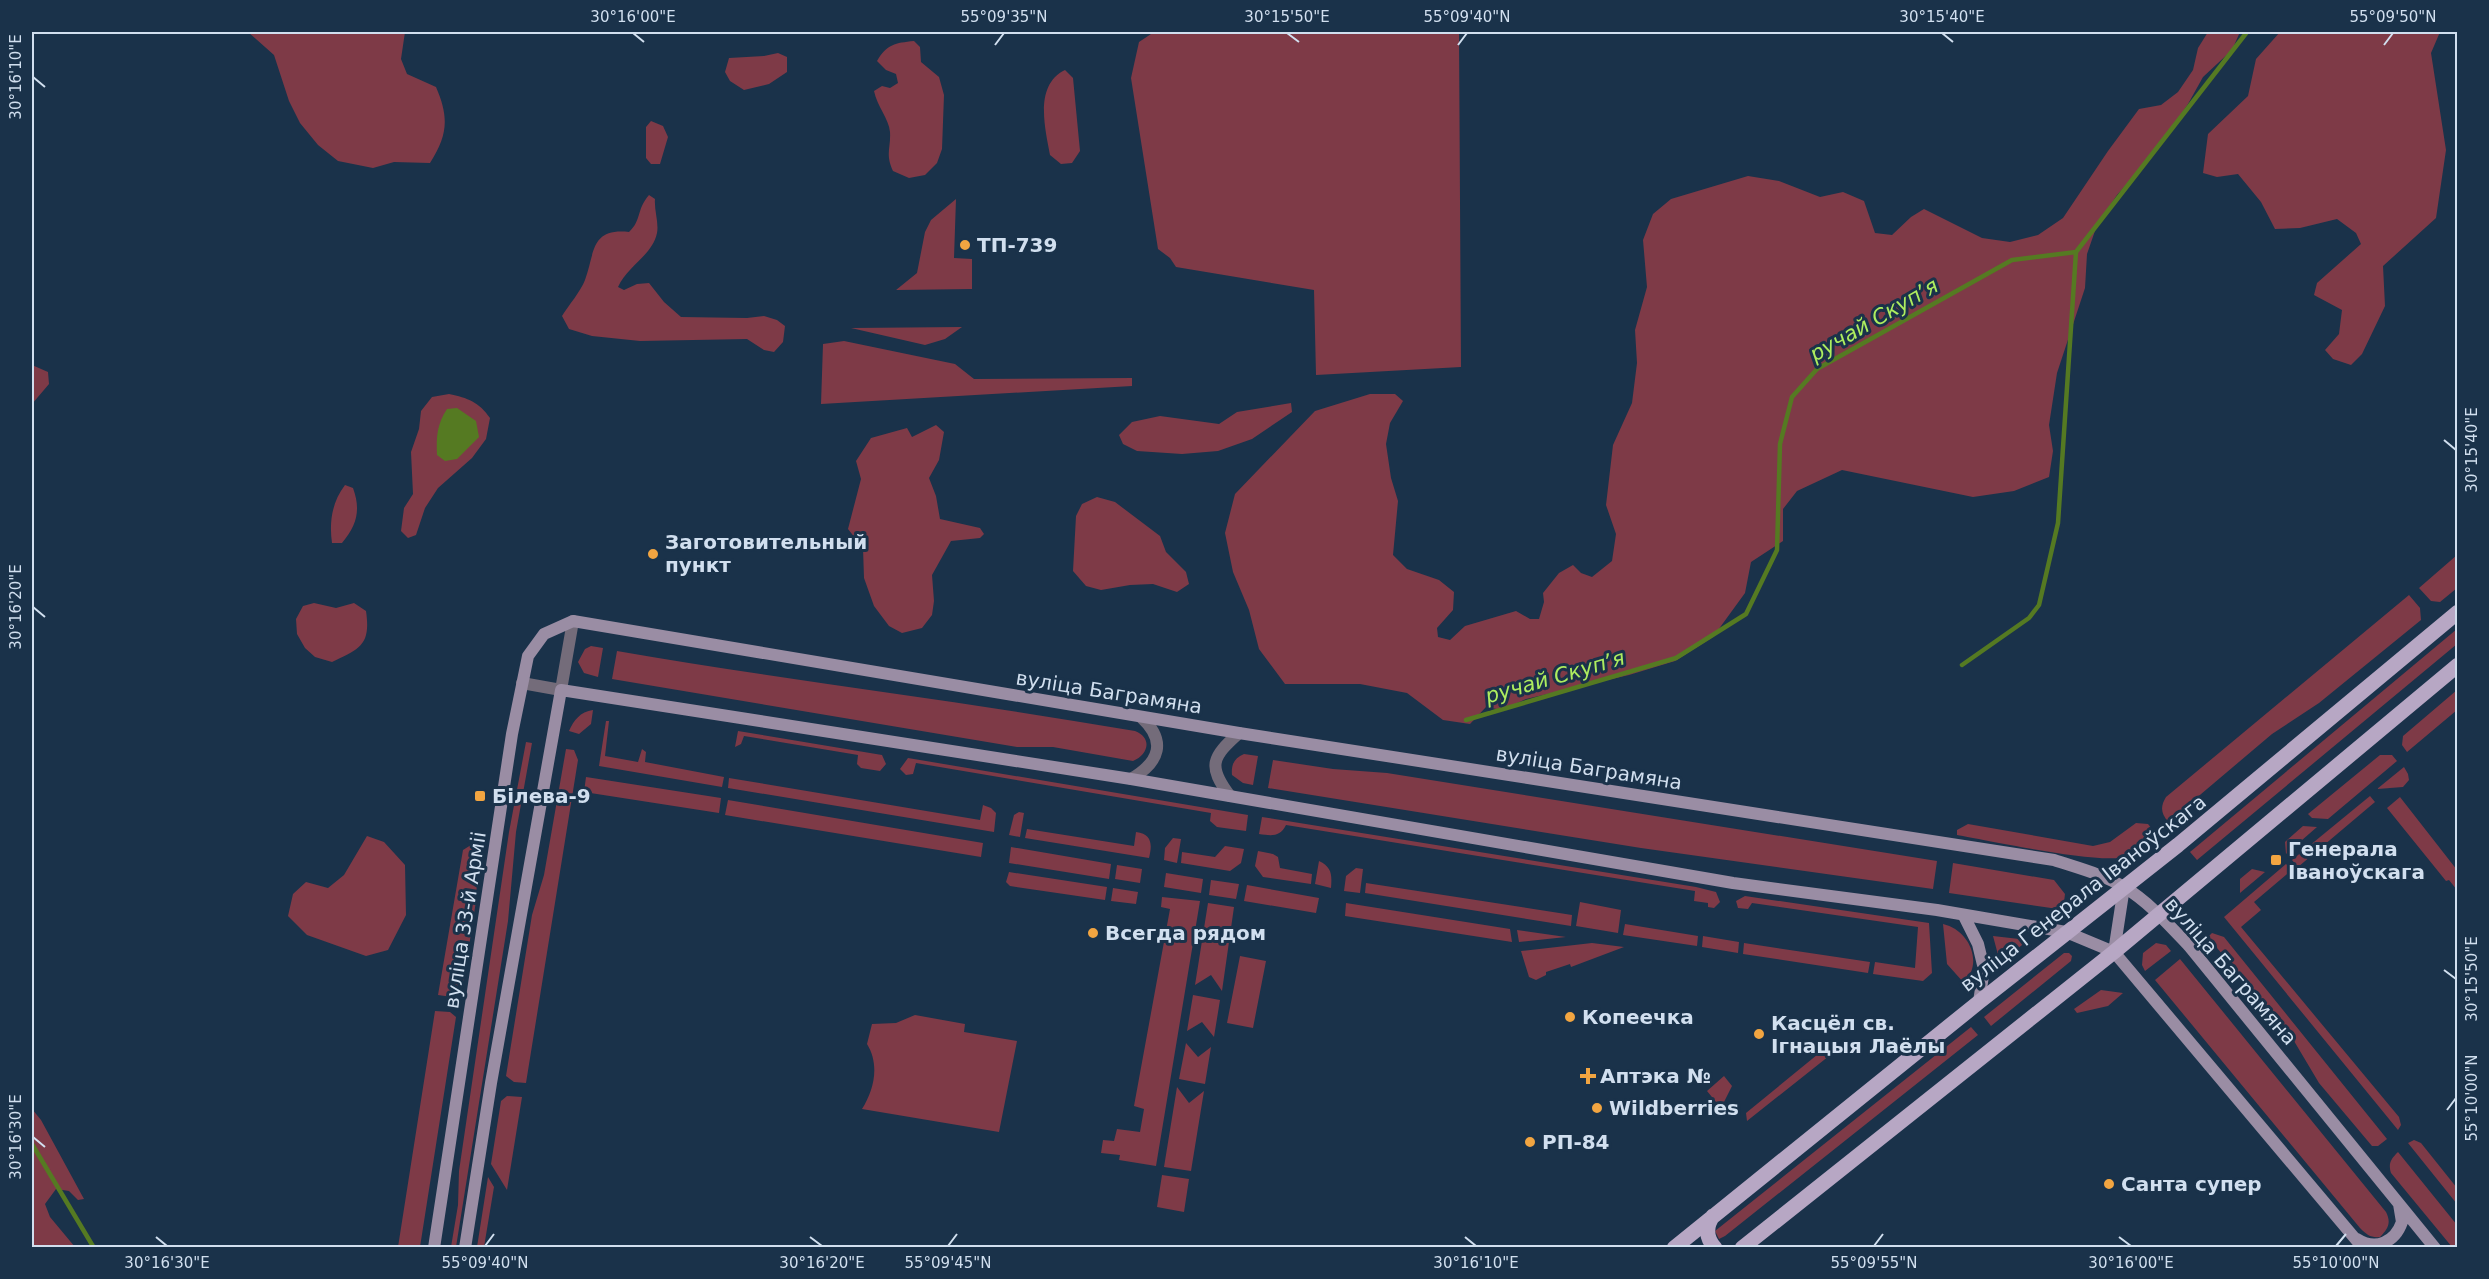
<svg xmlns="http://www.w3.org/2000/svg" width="2489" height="1279" font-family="'DejaVu Sans',sans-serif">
<rect width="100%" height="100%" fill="#1a324a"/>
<path fill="#7e3a47" d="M248 32H405L401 59 407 74 436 87C449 117 448 135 430 163L394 162 373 168 338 161 318 145 300 123 289 101 274 55Z
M1154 32H1459L1461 367 1316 375 1314 290 1176 267 1170 258 1158 249 1131 78 1139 42Z
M2208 32H2240L2232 50 2203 77 2188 104 2167 135 2144 165 2117 195 2097 225 2087 254 2085 288 2057 373 2049 425 2053 451 2049 477 2014 491 1973 497 1842 470 1797 491 1783 509V541L1751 562 1745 593 1713 637 1675 661 1629 675 1526 699 1502 710 1486 707 1470 724 1443 720 1407 693 1360 684H1285L1259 649 1249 610 1233 572 1225 533 1235 494 1315 411 1370 394H1395L1403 401 1390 423 1386 444 1391 478 1398 501 1393 555 1407 569 1439 580 1454 592 1453 610 1437 628 1438 637 1450 640 1465 626 1516 611 1530 619H1539L1544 602 1543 593 1559 573 1573 565 1581 573 1592 577 1612 561 1616 534 1606 505 1613 445 1632 403 1637 363 1635 330 1647 287 1643 240 1653 214 1671 199 1748 176 1779 181 1820 197 1843 192 1864 201 1875 233 1892 235 1911 217 1924 209 1982 238 2010 242 2038 235 2063 218 2108 151 2139 109 2161 105 2178 92 2193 70 2198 48Z
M2280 32H2440L2431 53 2446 150 2436 218 2383 266 2385 306 2362 354 2351 365 2333 359 2325 350 2339 334 2342 310 2314 295 2317 283 2361 244 2356 233 2337 219 2300 228 2275 229 2261 202 2238 174 2217 177 2203 173 2208 134 2248 96 2256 59Z
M914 41 920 47 921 62 939 77 944 95 942 149 937 163 925 175 909 178 893 171C885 154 891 148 890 132 889 119 877 106 874 91L882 86 890 88 898 83 896 74 886 70 877 61C887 44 895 43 914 41Z
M778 53 787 57V72L769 84 744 90 730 81 725 72 729 58 764 56Z
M1065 70 1073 78 1080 151 1072 163 1061 164 1050 155C1045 128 1034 85 1065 70Z
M651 121 663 126 668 137 660 164H651L646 158V127Z
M649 195 655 199C654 210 659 223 657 233 652 256 628 265 618 287L624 290 637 284 649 283 664 302 681 317 747 318 764 316 777 320 785 326 783 342 774 352 764 350 747 339 640 341 592 336 569 329 562 316C568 306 581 291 585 280 595 253 590 228 629 232 642 220 636 210 649 195Z
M956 199 954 258 972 259V289L896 290 917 273 925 232 931 220Z
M962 327 945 339 925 345 851 328Z
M844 341 955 364 974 379 1132 378V386L821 404 823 344Z
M32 365 48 372 49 384 32 404Z
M449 394C468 398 479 402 490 418L486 439 472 458 438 488 425 508 416 535 408 538 401 531 404 508 413 494 411 452 419 429 421 411 432 397Z
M1291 403 1292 412 1252 439 1218 451 1182 454 1137 451 1123 444 1119 435 1132 422 1160 416 1219 424 1237 412Z
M936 425 944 432 939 460 929 478 936 496 940 519 980 528 984 534 980 538 951 541 932 575 934 601 932 615 922 628 902 633 889 626 874 606 864 578 863 548 848 529 861 479 856 461 871 438 907 428 912 437Z
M345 485 353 488C361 510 357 525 342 543H332C329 522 332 502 345 485Z
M1097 497 1115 502 1160 536 1166 552 1186 572 1189 584 1177 592 1153 584 1130 585 1101 590 1086 586 1073 571 1076 516 1082 504Z
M2457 555V588L2440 602 2431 601 2419 588Z
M2409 595 2420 608 2421 620 2319 703 2272 734 2168 822C2161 813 2160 807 2166 797Z
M314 603 336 608 354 603 366 611C371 645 360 649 332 662L315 657 305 648 297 634 296 619 303 606Z
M2457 629V644L2197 860 2190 852Z
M591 646 603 648 598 677 584 673 578 662 585 649Z
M617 651C789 681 963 701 1135 731 1153 738 1148 755 1133 761L1053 747H1017L612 679Z
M2457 690V710L2407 752 2402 745 2403 736Z
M593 710 591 724 579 734 569 731C574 720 580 712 593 710Z
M606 721H609L605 756 638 762 642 749 646 752 645 762 724 777 722 787 599 766Z
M738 731 882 755 886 764 880 771 861 768 857 764 858 755 744 736 741 744 735 747Z
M526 742 532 743 516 832 508 921 456 1247H451L458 1205 459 1171 509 832Z
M566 749 574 750 578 760 526 1083 514 1082 506 1076 532 915 544 875Z
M1244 754 1258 756 1253 785 1243 783 1232 775C1231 765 1234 758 1244 754Z
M2380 755H2392L2397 761 2328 819 2312 818 2308 814Z
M908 758 1248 815 1246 831 1217 827 1210 821 1211 813 916 763 913 774 906 775 900 769Z
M1273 760 1333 769 1387 773 1937 861 1933 889 1641 848 1268 788Z
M2404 767 2408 774 2409 780 2403 787 2377 789Z
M586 777 721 798 719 813 584 792Z
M729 778 980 820 983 805 991 808 996 813 994 832 728 788Z
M2370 796 2375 802 2298 867 2292 860Z
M2400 797 2457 870V890L2449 880 2446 881 2387 808Z
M728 800 983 843 981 857 725 815Z
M1019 812 1024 813 1020 837 1009 835 1014 815Z
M1262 817 1696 887 1716 892 1720 902 1714 908 1708 907V903L1694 901 1695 891 1286 825C1280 837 1272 836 1259 834Z
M2136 823 2148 824 2156 834C2147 841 2137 852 2127 856 2105 866 1987 840 1957 835V830L1968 824 2093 846 2110 842Z
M2303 826 2317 827 2286 854 2285 842Z
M1027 829 1134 846 1136 832C1153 834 1152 846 1149 858L1025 838Z
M367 836 384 842 405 865 406 915 388 950 366 956 307 935 288 916 293 894 306 882 328 888 344 875Z
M1173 838 1181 839 1177 863 1164 860 1165 848Z
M479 840 476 901 463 985 452 997 438 995 463 850Z
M1225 846 1244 849 1241 863 1230 871 1181 863 1182 852 1215 857Z
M1011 847 1111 864 1109 879 1009 863Z
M1258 851 1273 854 1278 857 1280 868 1312 874 1311 884 1263 877 1255 866Z
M1319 861C1332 867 1332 875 1331 888L1315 884Z
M1953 863 2054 880 2065 894 2064 902 2058 909 1949 893Z
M2286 864 2292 870 2254 902 2261 910 2241 927 2399 1117 2401 1125 2398 1130 2224 917Z
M1117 865 1142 869 1140 883 1115 879Z
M1356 868 1363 869 1360 893 1344 891 1346 876Z
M2252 869 2265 872 2240 893V879Z
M1009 872 1107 887 1105 900 1010 886 1006 882Z
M1166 873 1203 879 1201 893 1164 887Z
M1211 880 1239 884 1236 899 1209 895Z
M1366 883 1572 915 1571 926 1365 893Z
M1247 885 1319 898 1316 913 1244 901Z
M1113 888 1138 892 1136 904 1111 901Z
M1745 896 1929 923 1932 973 1923 981 1873 974 1875 962 1915 968 1918 927 1752 903 1748 909 1738 908 1736 901Z
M1162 897 1200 901 1156 1166 1119 1160 1120 1155 1101 1153 1103 1140 1114 1141 1117 1129 1140 1132 1144 1109 1134 1106 1170 909 1161 907Z
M1580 902 1621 910 1618 933 1576 926Z
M1208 903 1234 907 1222 991 1211 975 1195 985Z
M1346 903 1510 929 1512 942 1345 916Z
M1625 924 1698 936 1697 946 1623 935Z
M1943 924C1969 930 1984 962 1964 983L1947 964Z
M1517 930 1566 937 1519 942Z
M2212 933 2224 937 2387 1139 2378 1146H2372L2319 1083 2294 1041 2208 937Z
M1703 936 1739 942 1738 953 1702 947Z
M1993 936 2028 940 1998 965 1997 951Z
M1592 943 1624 947 1571 967 1570 964 1546 972V975L1536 980 1529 977 1521 951Z
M1744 943 1870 962 1868 973 1743 954Z
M2156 943 2166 945 2171 951 2145 971 2142 965 2143 953Z
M2064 953H2069L2072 956 2071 961 1991 1026 1984 1017Z
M1240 956 1266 961 1253 1028 1227 1023Z
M2180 959 2386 1212C2391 1222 2389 1228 2380 1237 2371 1238 2367 1235 2360 1228L2155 980Z
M2101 990 2123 993 2108 1006 2077 1013 2074 1009Z
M1193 995 1220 1000 1214 1037 1202 1022 1187 1031Z
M435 1011 450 1012 456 1017 420 1247H398Z
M915 1015 965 1024 964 1032 1017 1041 999 1132 862 1109C874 1090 880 1065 867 1044L872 1024 896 1023Z
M1971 1027 1978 1035 1725 1236 1719 1239 1715 1231 1720 1227Z
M1186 1043 1198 1057 1211 1047 1205 1084 1179 1079Z
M1823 1050 1829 1056 1747 1121 1746 1113Z
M1724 1076 1732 1086 1721 1108 1707 1091Z
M1177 1087 1189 1103 1204 1091 1191 1171 1164 1167Z
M507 1096 522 1097 507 1190 491 1164 501 1101Z
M32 1109 41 1120 84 1199 78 1200 69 1191 56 1189 45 1204 50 1217 75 1247H32Z
M2414 1140 2421 1143 2457 1188V1204L2408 1143Z
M2398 1152 2457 1225V1247H2452L2391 1173C2388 1163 2391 1159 2398 1152Z
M1162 1175 1189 1179 1184 1212 1157 1207Z
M488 1177 494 1187 484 1247H477Z"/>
<path fill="#557a22" d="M457 408 476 421 479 437 457 459 445 461 437 455C436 437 437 424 447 409Z"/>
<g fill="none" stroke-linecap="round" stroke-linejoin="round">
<path stroke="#557a22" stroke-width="4.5" d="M1962 665 2029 618 2039 605 2058 523 2076 252
M1466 720 1676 658 1746 614 1777 550 1780 444 1792 397 1817 369 2012 260 2076 252 2247 32
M32 1144 94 1248"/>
<path stroke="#746c7a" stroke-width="12" d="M522 683 561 690 573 621
M1131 779C1160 762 1167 741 1141 717
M1230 796C1207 766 1212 757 1239 733"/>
<path stroke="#9a8da4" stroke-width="12" d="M1964 916 1978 944 1984 969 1979 1002
M2114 952 2124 887
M2357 1239C2376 1251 2395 1242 2402 1222L2399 1204
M434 1248 512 734 528 656 544 634 573 621 1239 733 2054 860C2078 868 2102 874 2124 887 2149 902 2169 925 2189 946L2435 1248
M465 1248 491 1083 561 690 1131 779 1733 883 1937 910 2066 932 2114 952 2363 1248"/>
<path stroke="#b7a7c4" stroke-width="15" d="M1713 1216C1705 1227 1706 1238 1715 1248
M1674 1248 1979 1002 2178 845 2458 612
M1742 1248 2114 952 2458 665"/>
</g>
<path fill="none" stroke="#d1dfef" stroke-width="2" d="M633 33 644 42M1287 33 1299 42M1942 33 1953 42M995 45 1004 33M1458 45 1467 33M2384 45 2393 33M33 77 45 87M2444 440 2456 450M33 607 45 617M2444 970 2456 979M2447 1110 2456 1098M33 1137 45 1147M156 1237 167 1246M810 1237 822 1246M1465 1237 1476 1246M2119 1237 2131 1246M485 1246 494 1234M948 1246 957 1234M1874 1246 1883 1234M2336 1246 2346 1234"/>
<g fill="#f2a541" stroke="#1a324a" stroke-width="2">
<circle cx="965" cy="245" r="6"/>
<circle cx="653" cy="554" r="6"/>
<rect x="474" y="790" width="12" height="12" rx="3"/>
<rect x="2270" y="854" width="12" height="12" rx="3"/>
<circle cx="1093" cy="933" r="6"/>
<circle cx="1570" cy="1017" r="6"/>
<circle cx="1759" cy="1034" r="6"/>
<path d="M1585 1067h6v6h6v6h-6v6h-6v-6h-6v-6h6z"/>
<circle cx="1597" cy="1108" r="6"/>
<circle cx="1530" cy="1142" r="6"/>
<circle cx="2109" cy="1184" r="6"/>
</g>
<g text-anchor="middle" stroke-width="6" stroke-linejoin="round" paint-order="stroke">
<g font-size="20" font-weight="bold" fill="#d1dfef" stroke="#1a324a" text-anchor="start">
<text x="977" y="252">ТП-739</text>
<text x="665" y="549">Заготовительный<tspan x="665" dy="23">пункт</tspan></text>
<text x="492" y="803">Білева-9</text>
<text x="2288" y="856">Генерала<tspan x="2288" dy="23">Іваноўскага</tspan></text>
<text x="1105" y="940">Всегда рядом</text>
<text x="1582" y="1024">Копеечка</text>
<text x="1771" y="1030">Касцёл св.<tspan x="1771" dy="23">Ігнацыя Лаёлы</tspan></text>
<text x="1600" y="1083">Аптэка №</text>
<text x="1609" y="1115">Wildberries</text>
<text x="1542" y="1149">РП-84</text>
<text x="2121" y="1191">Санта супер</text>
</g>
<g font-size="20" fill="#d1dfef" stroke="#1a324a">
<text transform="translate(1109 692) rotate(9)" y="7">вуліца Баграмяна</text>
<text transform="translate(1589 768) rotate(9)" y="7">вуліца Баграмяна</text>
<text transform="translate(2083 893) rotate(-38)" y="7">вуліца Генерала Іваноўскага</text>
<text transform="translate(465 920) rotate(-81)" y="7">вуліца 33-й Арміі</text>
<text transform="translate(2231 971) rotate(49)" y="7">вуліца Баграмяна</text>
</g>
<g font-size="21" font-style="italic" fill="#aeed5f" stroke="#1a324a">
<text transform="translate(1874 320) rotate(-30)" y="7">ручай Скупʼя</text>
<text transform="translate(1555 677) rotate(-16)" y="7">ручай Скупʼя</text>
</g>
</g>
<rect width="2489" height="1279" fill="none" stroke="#1a324a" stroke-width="66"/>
<rect x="33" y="33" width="2423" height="1213" fill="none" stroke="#d1dfef" stroke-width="2"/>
<g font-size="15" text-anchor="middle" fill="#d1dfef">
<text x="633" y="22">30°16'00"E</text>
<text x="1004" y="22">55°09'35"N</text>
<text x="1287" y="22">30°15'50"E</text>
<text x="1467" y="22">55°09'40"N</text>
<text x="1942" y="22">30°15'40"E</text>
<text x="2393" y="22">55°09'50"N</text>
<text transform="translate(16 77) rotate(-90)" y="5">30°16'10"E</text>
<text transform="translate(2472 450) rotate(-90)" y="5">30°15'40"E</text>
<text transform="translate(16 607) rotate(-90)" y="5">30°16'20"E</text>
<text transform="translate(2472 979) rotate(-90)" y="5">30°15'50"E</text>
<text transform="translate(2472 1098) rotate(-90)" y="5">55°10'00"N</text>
<text transform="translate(16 1137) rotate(-90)" y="5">30°16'30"E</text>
<text x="167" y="1268">30°16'30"E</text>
<text x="485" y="1268">55°09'40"N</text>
<text x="822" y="1268">30°16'20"E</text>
<text x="948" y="1268">55°09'45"N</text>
<text x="1476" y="1268">30°16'10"E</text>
<text x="1874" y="1268">55°09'55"N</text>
<text x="2131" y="1268">30°16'00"E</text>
<text x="2336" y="1268">55°10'00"N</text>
</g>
</svg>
